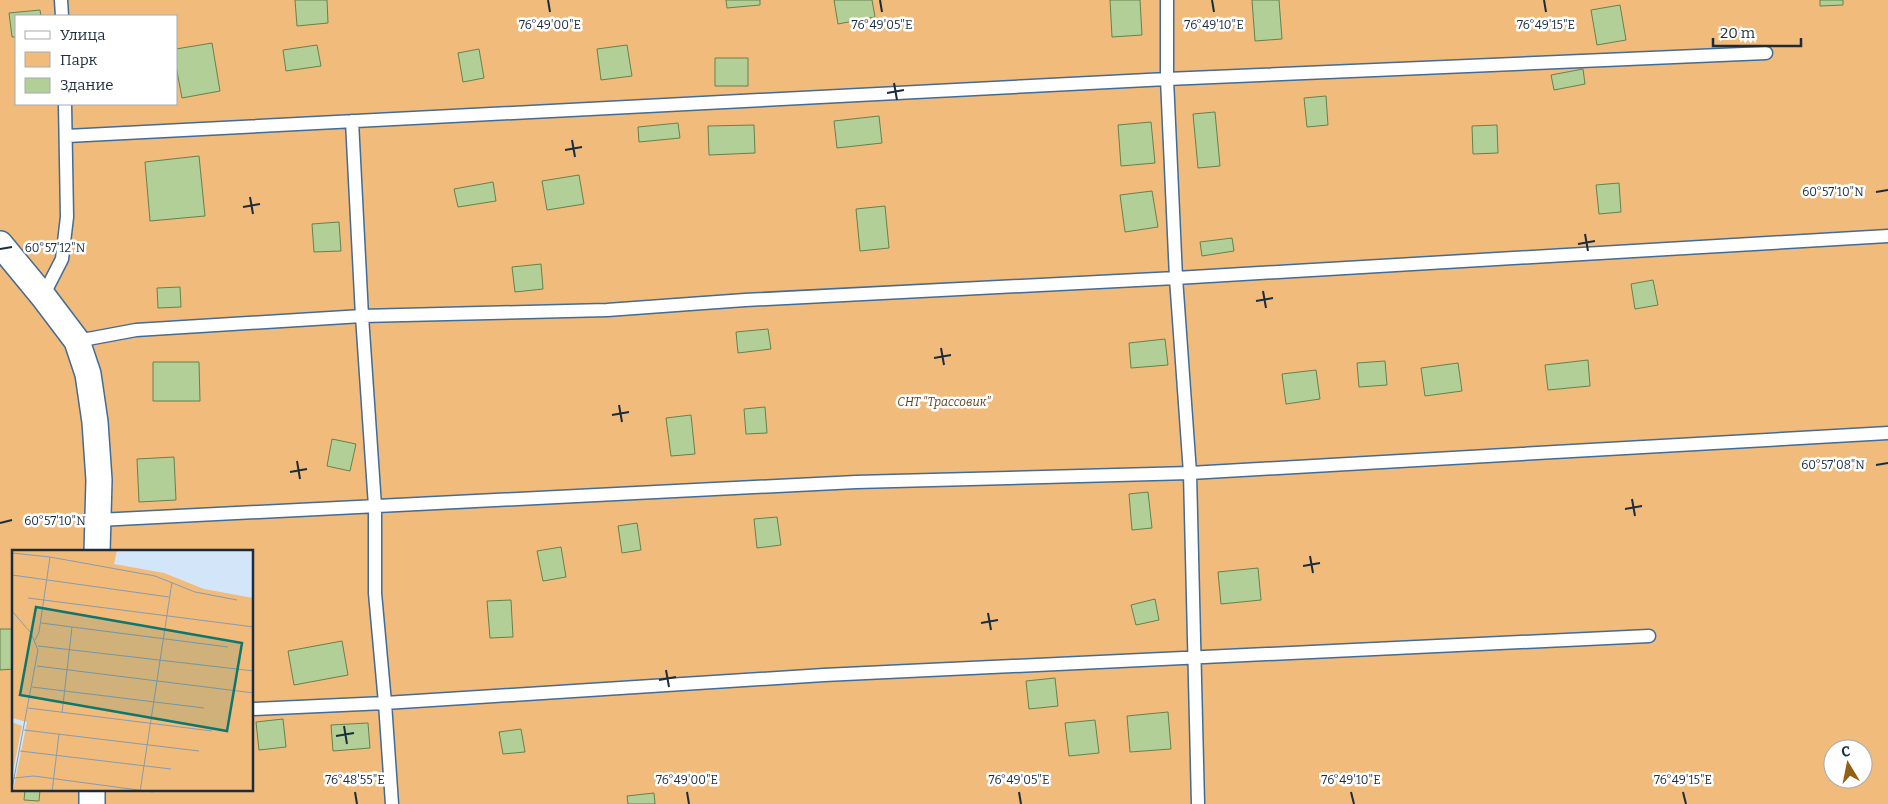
<svg xmlns="http://www.w3.org/2000/svg" width="1888" height="804" font-family="Bitter,serif">
<rect width="100%" height="100%" fill="#d3e5f8"/>
<path fill="#f1bb7c" fill-rule="evenodd" d="M0 0H1888V804H0ZM16 16H176V104H16ZM14 552H252V790H14ZM1833 749H1863V779H1833Z"/>
<path fill="#b2cf97" stroke="#67814d" d="M295 0H327L328 23 297 26Z
M726 0H760V5L727 8Z
M834 0H872L875 17 838 24Z
M1110 0H1140L1142 35 1112 37Z
M1252 0H1279L1282 39 1255 41Z
M1820 0H1843V5L1820 6Z
M1620 5 1626 40 1597 45 1591 10Z
M40 10 41 16H16V37H12L9 13Z
M212 43 220 91 182 98 176 66V49Z
M317 45 321 66 286 71 283 50Z
M627 45 632 76 601 80 597 49Z
M479 49 484 78 463 82 458 53Z
M715 58H748V86H715Z
M1583 69 1585 84 1554 90 1551 75Z
M1326 96 1328 125 1307 127 1304 98Z
M1215 112 1220 166 1198 168 1193 114Z
M879 116 882 143 837 148 834 121Z
M1151 122 1155 163 1121 166 1118 125Z
M678 123 680 138 639 142 638 127Z
M754 125 755 153 709 155 708 126Z
M1497 125 1498 153 1473 154 1472 126Z
M199 156 205 216 150 221 145 162Z
M579 175 584 204 547 210 542 181Z
M493 182 496 201 458 207 454 189Z
M1619 183 1621 212 1599 214 1596 185Z
M1152 191 1158 227 1125 232 1120 195Z
M885 206 889 248 860 251 856 209Z
M339 222 341 251 314 252 312 224Z
M1232 238 1234 251 1202 256 1200 242Z
M541 264 543 289 515 292 512 267Z
M1653 280 1658 305 1635 309 1631 284Z
M180 287 181 307 158 308 157 288Z
M768 329 771 349 738 353 736 332Z
M1165 339 1168 365 1131 368 1129 343Z
M1588 360 1590 386 1548 390 1545 365Z
M1385 361 1387 385 1359 387 1357 363Z
M153 362H199L200 401H153Z
M1458 363 1462 391 1425 396 1421 368Z
M1316 370 1320 399 1286 404 1282 374Z
M765 407 767 433 746 434 744 409Z
M691 415 695 454 671 456 666 418Z
M332 439 356 444 350 471 327 466Z
M174 457 176 500 139 502 137 459Z
M1148 492 1152 528 1132 530 1129 494Z
M777 517 781 545 757 548 754 519Z
M637 523 641 550 622 553 618 526Z
M561 547 566 577 543 581 537 551Z
M1258 568 1261 600 1221 604 1218 572Z
M1155 599 1159 620 1136 625 1131 605Z
M511 600 513 637 490 638 487 601Z
M0 629H14V669L0 670Z
M342 641 348 675 294 685 288 651Z
M1055 678 1058 706 1029 709 1026 681Z
M1168 712 1171 749 1130 752 1127 716Z
M283 719 286 747 259 750 256 722Z
M1095 720 1099 753 1069 756 1065 723Z
M368 723 370 748 333 751 331 725Z
M521 729 525 752 503 754 499 732Z
M25 790H40L39 801 24 800Z
M654 793 655 804H628L627 796Z"/>
<g fill="none" stroke-linecap="round" stroke-linejoin="round">
<g stroke="#426b95" stroke-width="15">
<path id="lane" d="M61 0 62 16
M1167 0V79L1176 278 1190 473 1198 804
M352 121 362 316 375 506V593L385 703 392 804
M67 136 1167 79 1766 53
M43 296 62 259 67 217 65 104
M77 341 136 330 362 316 607 310 745 300 1176 278 1888 236
M98 520 856 482 1190 473 1888 433
M252 709 385 703 824 675 1649 636"/>
</g>
<g stroke="#426b95" stroke-width="28">
<path id="street" d="M0 244 43 296 77 341 88 374 95 422 99 480 97 552
M92 804V790"/>
</g>
<use href="#lane" stroke="#fff" stroke-width="12"/>
<use href="#street" stroke="#fff" stroke-width="25"/>
</g>
<path fill="none" stroke="#1b2c3e" stroke-width="2" d="M548 0 550 12M880 0 882 12M1212 0 1214 12M1544 0 1546 12M894 83 897 100M887 93 904 90M572 140 575 157M565 150 582 147M1876 192 1888 190M250 197 253 214M243 207 260 204M1585 234 1588 251M1578 244 1595 241M0 249 12 247M1263 291 1266 308M1256 301 1273 298M941 348 944 365M934 358 951 355M619 405 622 422M612 415 629 412M297 461 300 479M1876 465 1888 463M290 472 307 469M1632 499 1635 516M1625 509 1642 506M0 523 12 520M1310 556 1313 573M1303 566 1320 563M988 613 991 630M981 623 998 620M666 670 669 687M659 680 676 677M344 726 347 744M336 736 354 733M355 792 357 804M687 792 689 804M1019 792 1021 804M1351 792 1354 804M1683 792 1686 804"/>
<g text-anchor="middle" stroke-width="5" stroke-linejoin="round" paint-order="stroke">
<g font-size="12" font-style="italic" fill="#593e1b" stroke="#fff">
<text x="944" y="406">СНТ "Трассовик"</text>
</g>
</g>
<g transform="translate(12 550)">
<rect width="241" height="241" fill="#d3e5f8"/>
<path d="M0 0H105L102 14 152 23 192 39 241 48V241H1L15 172 0 168ZM0 172 10 176 0 227Z" fill="#f1bb7c"/>
<path fill="none" stroke="#899bae" stroke-width="1" d="M0 3 38 7 27 82 23 90M38 7 143 26 183 42 225 50M0 25 157 47M16 48 242 77M0 61 19 83 26 100 0 239M29 73 216 97M26 96 242 121M25 116 242 143M20 137 192 158M16 158 200 181M50 163 60 77M12 180 187 201M8 201 159 219M2 228 22 226 141 242M40 242 47 184M128 242 160 32"/>
<path fill="#0f766e" fill-opacity="0.15" stroke="#0f766e" stroke-width="2.5" d="M24 57 230 93 215 181 8 145Z"/>
<rect width="241" height="241" fill="none" stroke="#1b2c3e" stroke-width="2.5"/>
</g>
<g font-size="12" text-anchor="middle" fill="#1b2c3e" stroke="#fff" stroke-width="5" stroke-linejoin="round" paint-order="stroke">
<text x="1546" y="29">76°49'15"E</text>
<text x="550" y="29">76°49'00"E</text>
<text x="882" y="29">76°49'05"E</text>
<text x="1214" y="29">76°49'10"E</text>
<text x="1833" y="196">60°57'10"N</text>
<text x="55" y="252">60°57'12"N</text>
<text x="1833" y="469">60°57'08"N</text>
<text x="55" y="525">60°57'10"N</text>
<text x="355" y="784">76°48'55"E</text>
<text x="687" y="784">76°49'00"E</text>
<text x="1019" y="784">76°49'05"E</text>
<text x="1351" y="784">76°49'10"E</text>
<text x="1683" y="784">76°49'15"E</text>
</g>
<rect x="15" y="15" width="162" height="90" fill="#ffffff" stroke="#a4abb2"/>
<rect x="25" y="31" width="25" height="8" fill="#ffffff" stroke="#a4abb2"/>
<text x="60" y="40" font-size="15" fill="#1b2c3e">Улица</text>
<rect x="25" y="52" width="25" height="15" fill="#f1bb7c" stroke="#a4abb2"/>
<text x="60" y="65" font-size="15" fill="#1b2c3e">Парк</text>
<rect x="25" y="78" width="25" height="15" fill="#b2cf97" stroke="#a4abb2"/>
<text x="60" y="90" font-size="15" fill="#1b2c3e">Здание</text>
<g transform="translate(1848 764) rotate(350)"><circle r="24" fill="#ffffff" stroke="#a4abb2"/>
<path d="M0-4L9 19L0 12L-9 19Z" fill="#935f12"/>
<text y="-8" font-size="14" font-weight="bold" text-anchor="middle" fill="#1b2c3e">С</text>
</g>
<path d="M1713 38v8h88v-8" fill="none" stroke="#1b2c3e" stroke-width="2.5"/>
<text x="1720" y="38" font-size="15" fill="#1b2c3e" stroke="#ffffff" stroke-width="4" paint-order="stroke">20 m</text>
</svg>
